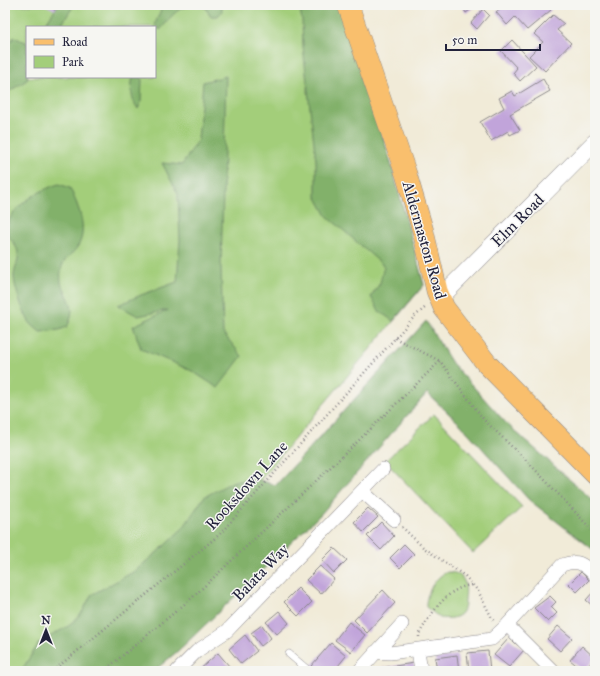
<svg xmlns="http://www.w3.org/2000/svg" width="600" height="676" font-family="'IM FELL Great Primer',serif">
<rect width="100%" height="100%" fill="#f6f6f2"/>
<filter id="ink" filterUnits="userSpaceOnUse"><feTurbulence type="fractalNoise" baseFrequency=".025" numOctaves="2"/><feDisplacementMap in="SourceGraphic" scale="8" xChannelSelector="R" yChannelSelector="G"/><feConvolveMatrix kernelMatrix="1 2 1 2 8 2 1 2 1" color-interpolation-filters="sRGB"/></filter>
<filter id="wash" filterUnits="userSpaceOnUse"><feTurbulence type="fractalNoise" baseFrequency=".012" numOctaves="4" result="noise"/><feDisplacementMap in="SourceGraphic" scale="16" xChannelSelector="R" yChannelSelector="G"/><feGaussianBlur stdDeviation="0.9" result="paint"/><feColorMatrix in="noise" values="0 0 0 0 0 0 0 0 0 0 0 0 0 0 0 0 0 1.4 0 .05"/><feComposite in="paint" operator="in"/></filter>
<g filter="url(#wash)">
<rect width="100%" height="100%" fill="#f1ebd8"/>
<path fill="#a3ce7a" stroke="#62785a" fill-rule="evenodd" d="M5 5H340L389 156 424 285 218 530 40 671H5ZM27 27H155V77H27Z
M434 414 522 507 473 553 385 461Z
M448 572C465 572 467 585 465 599 465 604 465 610 461 614 455 619 447 619 440 618L426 607C425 594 436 575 448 572Z"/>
<path fill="#82b16a" stroke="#526a52" d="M58 5H74L60 27H43Z
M163 5H191C174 9 171 18 160 30L155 24Z
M198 5H221L222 11 218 16H210L206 8Z
M299 5H340L389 156 424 285 393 321 379 311 371 297 380 283 384 266 327 216 316 196V161L303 47 302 20Z
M14 37 27 43V77H29L27 80 5 94V50Z
M226 76 221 268 223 333 242 356 218 388 192 371 141 349 133 326 168 310 138 316 118 305 141 295 177 282 180 240 178 194 162 163 182 165 198 140 203 82Z
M133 77H141L142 80 141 102 138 109C131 99 130 89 133 77Z
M59 184 70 188C77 204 87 224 80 242 73 258 58 257 61 282 61 285 65 289 66 293 73 306 74 314 67 327L59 330 40 332C37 329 34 327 31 324 24 316 13 284 14 275 15 268 19 260 18 254 18 245 9 240 7 232 4 210 41 189 59 184Z
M426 321 452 363 507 424 595 502V551L529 500 461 425 427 393 320 515 179 650 154 671H21L39 643 70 625 83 611 91 595 135 571 163 547 183 528 204 497 234 481 259 480 276 485Z"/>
<g id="blocks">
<path fill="#c1a4da" d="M45 5H57L55 10Z
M461 5H472L474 7 466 13Z
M504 5H547L551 10 527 30 515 17 507 25 496 12Z
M483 9 489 15 477 29 471 23Z
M553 15 564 24 557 30 571 43 545 71 529 56 543 42 534 34Z
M512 40 536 66 520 81 513 73 517 68 501 51Z
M543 79 550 91 510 114 520 130 510 135 508 131 491 141 480 122 504 108 499 98 512 91 515 96Z
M368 508 378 517 363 532 354 522Z
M381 522 394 536 381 550 367 536Z
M404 544 414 554 400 568 390 558Z
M334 548 347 560 334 573 322 560Z
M320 566 334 579 321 594 306 580Z
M581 572 589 580 577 592 569 584Z
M298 588 312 602 298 616 284 602Z
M383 590 395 603 367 633 354 620Z
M595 590V606L594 607 586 600Z
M550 596 556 602 551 607 557 613 548 622 534 608Z
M279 611 289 623 277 634 266 622Z
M349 622 365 635 351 652 335 640Z
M262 625 271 638 261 646 251 633Z
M558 626 572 638 560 651 547 639Z
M245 635 257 651 241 664 229 649Z
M509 638 524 650 509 667 494 655Z
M331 643 346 656 334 671H317L311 666Z
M582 646 595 658 584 671 570 660Z
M488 651 490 671H469L467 653Z
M218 653 230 667 225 671H198Z
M457 655 459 671H437L435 658Z
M414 663 415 671H373L375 669Z"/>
</g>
</g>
<g filter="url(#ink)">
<use href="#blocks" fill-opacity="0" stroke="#8a868a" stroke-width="1"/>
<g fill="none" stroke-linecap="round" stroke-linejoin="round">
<g stroke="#8a868a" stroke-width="8">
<path id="service" d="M289 654 309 671"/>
</g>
<g stroke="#8a868a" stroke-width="14">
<path id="minor" d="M362 491 394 520
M507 625 553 671
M418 650 421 671
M375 652 390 653 492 639 507 625 562 565C579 559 583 564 595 575
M177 671 197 651 227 631 383 469
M359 671 402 624"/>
</g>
<g stroke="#8a868a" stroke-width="18">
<path id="tertiary" d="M440 298 595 142"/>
</g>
<g stroke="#8a868a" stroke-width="22">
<path id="primary" d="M348 5 406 174 423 231 437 291 444 308 487 364 595 474"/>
</g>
<path stroke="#8a868a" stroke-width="2.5" stroke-dasharray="1 3" stroke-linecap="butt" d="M395 338 440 361
M402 527 424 548 465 576 478 591 494 622
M419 637V634C431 614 447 587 472 585
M53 671 219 535 415 316 426 307
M104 671 193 597 353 446 440 361 484 420 527 461 595 533"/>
<use href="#service" stroke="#fff" stroke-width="7"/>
<use href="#minor" stroke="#fff" stroke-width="13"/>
<use href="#tertiary" stroke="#fff" stroke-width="17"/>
<use href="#primary" stroke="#f9bf6d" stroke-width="21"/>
</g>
</g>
<g text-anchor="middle" stroke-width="3" stroke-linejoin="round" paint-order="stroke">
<g font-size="16" fill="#22223b" stroke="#f6f6f2">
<text transform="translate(517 220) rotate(-45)" y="6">Elm Road</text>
<text transform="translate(425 240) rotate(74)" y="6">Aldermaston Road</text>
<text transform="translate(246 485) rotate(-48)" y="6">Rooksdown Lane</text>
<text transform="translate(260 572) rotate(-46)" y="6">Balata Way</text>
</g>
</g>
<rect width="600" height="676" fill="none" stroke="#f6f6f2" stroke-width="20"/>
<rect x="26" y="26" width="130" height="52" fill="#f6f6f2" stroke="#a1a1a9"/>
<rect x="34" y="39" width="20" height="6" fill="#f9bf6d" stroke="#a1a1a9"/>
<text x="62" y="46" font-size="12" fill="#22223b">Road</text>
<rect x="34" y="56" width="20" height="12" fill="#a3ce7a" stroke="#a1a1a9"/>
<text x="62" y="66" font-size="12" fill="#22223b">Park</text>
<g transform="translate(46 630)" stroke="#f6f6f2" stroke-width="3" paint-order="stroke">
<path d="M0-3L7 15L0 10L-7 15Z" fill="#22223b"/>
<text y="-6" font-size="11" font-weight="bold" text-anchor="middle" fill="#22223b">N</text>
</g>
<path d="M446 44v6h94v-6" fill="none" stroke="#22223b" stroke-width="2"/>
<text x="452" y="44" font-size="12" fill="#22223b" stroke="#f6f6f2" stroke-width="3" paint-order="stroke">50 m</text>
</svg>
